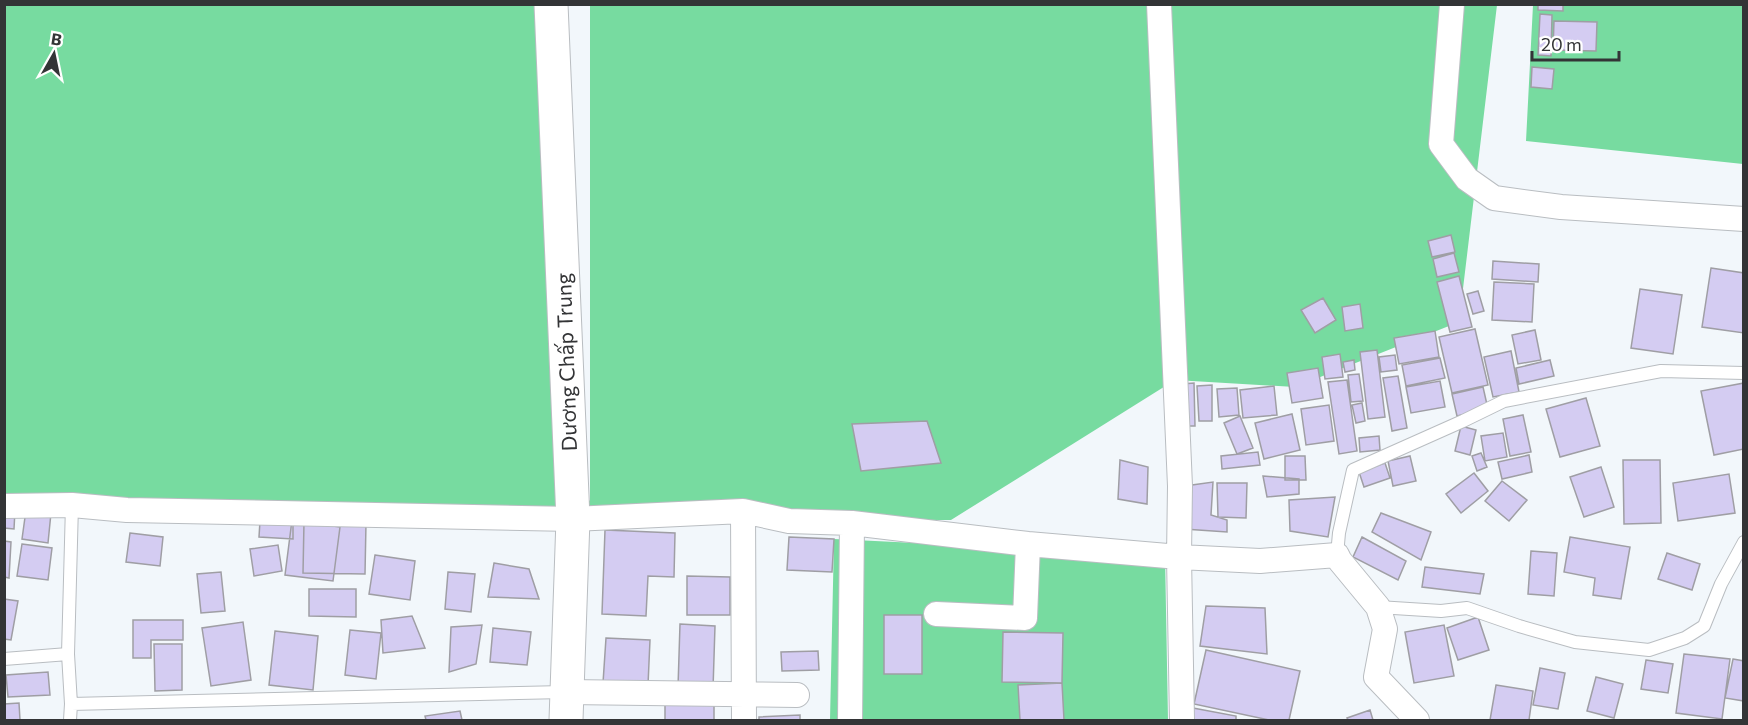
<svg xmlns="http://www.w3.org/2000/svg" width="1748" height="725" font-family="Commissioner,sans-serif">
<rect width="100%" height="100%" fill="#f2f7fb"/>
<path fill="#77dba0" d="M5 5H564L574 518 590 500V5H1497L1459 322 1295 387 1175 380 951 520 573 519 5 507Z
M1533 5H1743V164L1526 141Z
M834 539 1165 555 1168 720H830Z"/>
<path fill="#d4ccf2" stroke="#9f9ea4" stroke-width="1.5" d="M1538 4H1563V11L1538 10Z
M1540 14 1552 15 1551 56 1538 55Z
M1554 21 1597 22 1596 51 1553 50Z
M1532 67 1554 69 1552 89 1531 87Z
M1451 235 1455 252 1432 257 1428 241Z
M1454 253 1459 272 1437 277 1433 259Z
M1493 261 1539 264 1538 282 1492 279Z
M1711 268 1744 273V333L1702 327Z
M1459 276 1472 327 1450 332 1437 282Z
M1494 282 1534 284 1532 322 1492 320Z
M1640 289 1682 295 1673 354 1631 348Z
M1478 291 1484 311 1473 314 1467 294Z
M1323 298 1336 320 1315 333 1301 310Z
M1360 304 1363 328 1345 331 1342 307Z
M1475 329 1488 385 1452 393 1439 337Z
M1535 330 1541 360 1518 364 1512 335Z
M1435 331 1439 357 1399 364 1394 338Z
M1377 350 1385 417 1368 419 1360 352Z
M1511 351 1519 392 1493 397 1484 357Z
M1340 354 1343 377 1325 379 1322 357Z
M1395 355 1397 370 1381 372 1379 357Z
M1440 358 1445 378 1406 386 1402 365Z
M1354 360 1355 370 1345 372 1343 362Z
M1550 360 1554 376 1519 384 1516 368Z
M1318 368 1323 398 1292 403 1287 373Z
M1359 374 1363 401 1351 402 1348 375Z
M1398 376 1407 428 1392 431 1383 378Z
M1347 380 1357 451 1339 454 1328 382Z
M1440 381 1445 407 1411 413 1406 387Z
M1194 383 1195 426H1183L1182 384Z
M1744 383V449L1714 455 1701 391Z
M1212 385V421H1199L1197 386Z
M1274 386 1277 415 1243 418 1240 390Z
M1483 387 1488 409 1457 416 1452 394Z
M1237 388 1239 415 1219 417 1217 389Z
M1586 398 1600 446 1560 457 1546 409Z
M1362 403 1365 421 1356 423 1352 405Z
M1329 405 1334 441 1306 445 1301 409Z
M1292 414 1300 450 1264 459 1255 423Z
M1523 415 1531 452 1510 456 1503 419Z
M1240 416 1253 448 1237 454 1224 423Z
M927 421 941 463 861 471 852 424Z
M1461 426 1476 430 1470 455 1455 451Z
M1503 433 1507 457 1485 461 1481 436Z
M1379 436 1380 450 1360 452 1359 438Z
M1258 452 1260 465 1222 469 1221 456Z
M1481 453 1487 467 1477 471 1472 456Z
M1529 455 1532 472 1502 479 1498 462Z
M1285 456H1305L1306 480H1285Z
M1410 456 1416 481 1393 486 1388 461Z
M1120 460 1148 467 1147 504 1118 499Z
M1623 460H1660L1661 523 1624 524Z
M1385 463 1390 478 1364 487 1359 472Z
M1601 467 1614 507 1584 517 1570 477Z
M1474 473 1488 491 1461 513 1446 494Z
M1729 474 1735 513 1678 521 1673 483Z
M1263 476 1299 479V494L1267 497Z
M1502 481 1527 500 1509 521 1485 501Z
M1213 482 1211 515 1227 520V532L1184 529 1185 486Z
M1217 483H1247L1246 518 1218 517Z
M1335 497 1328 537 1290 531 1289 500Z
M4 510H15L14 529 4 528Z
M26 510 51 513 48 543 22 539Z
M1381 513 1431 532 1421 560 1372 532Z
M292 520 340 527 333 581 285 575Z
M260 521 293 522V539L259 537Z
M304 522 366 523 365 574 303 573Z
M605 530 675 533 674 577 648 576 646 616 602 614Z
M130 533 163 537 160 566 126 562Z
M789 537 834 539 832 572 787 570Z
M1362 537 1406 561 1398 580 1353 557Z
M1570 537 1630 547 1621 599 1593 595 1595 578 1564 572Z
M4 541 11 542 9 578 4 577Z
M22 544 52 548 48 580 17 576Z
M278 545 282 571 254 576 250 549Z
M1531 551 1557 553 1554 596 1528 594Z
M1667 553 1700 564 1692 590 1658 579Z
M375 555 415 561 410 600 369 594Z
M494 563 529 569 539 599 488 597Z
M1425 567 1484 574 1480 594 1422 587Z
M221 572 225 611 201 613 197 574Z
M448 572 475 574 471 612 445 609Z
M687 576 730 577V615H687Z
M309 589H356V617L309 616Z
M4 599 18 601 11 640 4 639Z
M1206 606 1265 608 1267 654 1200 646Z
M884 615H922V674H884Z
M412 616 425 648 383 653 381 620Z
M1478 617 1489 650 1458 660 1447 628Z
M133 620H183V640H151V658H133Z
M243 622 251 680 211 686 202 628Z
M680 624 715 626 713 689 678 687Z
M482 625 476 664 449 672 451 627Z
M1444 625 1454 676 1414 683 1405 632Z
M493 628 531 632 527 665 490 662Z
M350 630 381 633 376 679 345 675Z
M275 631 318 636 313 690 269 685Z
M1003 632 1063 633 1062 683 1002 682Z
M606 638 650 640 648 685 603 683Z
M154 644H182V690L155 691Z
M1206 650 1300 671 1289 720H1269L1194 704Z
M818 651 819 670 782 671 781 652Z
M1684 654 1730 659 1722 719 1676 713Z
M1733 659 1744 661V701L1725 698Z
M1646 660 1673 664 1668 693 1641 689Z
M1540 668 1565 673 1558 709 1533 705Z
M48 672 50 695 8 697 6 675Z
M1596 677 1623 684 1614 718 1587 711Z
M1062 683 1064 720H1020L1018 685Z
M1496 685 1533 691 1529 720H1490Z
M665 699 714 700V720H665Z
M19 703 20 720H4V704Z
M1193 708 1236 716V720H1191Z
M1370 710 1373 720H1348L1347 718Z
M460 711 462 720H426L425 716Z
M800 715V720H759V717Z"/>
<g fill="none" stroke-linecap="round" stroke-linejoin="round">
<g stroke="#b9bdc1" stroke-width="14">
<path id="lane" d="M1337 555 1339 533 1353 470 1463 421 1504 401 1661 371 1744 373
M1378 607 1441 611 1467 608 1519 626 1575 642 1649 650 1685 638 1704 626 1721 584 1744 542
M4 659 68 654
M71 704 564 692
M70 720 71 704 68 654 72 505"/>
</g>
<g stroke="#b9bdc1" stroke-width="26">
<path id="street" d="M1159 4 1180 486 1179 557 1182 720
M1452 4 1441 144 1467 179 1494 198 1561 207 1744 219
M4 506 72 505 127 510 573 519 743 511 789 521 852 523 1028 544 1179 557 1260 561 1337 555 1340 561 1378 607 1385 629 1376 677 1417 720
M743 511 744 720
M936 614 1025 618 1028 544
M567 692 797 695
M850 720 852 523"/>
</g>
<g stroke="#b9bdc1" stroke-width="35">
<path id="secondary" d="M551 4 573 519 566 720"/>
</g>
<use href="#lane" stroke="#fff" stroke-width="12"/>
<use href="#street" stroke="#fff" stroke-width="24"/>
<use href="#secondary" stroke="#fff" stroke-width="33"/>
</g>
<g text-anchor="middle" stroke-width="4.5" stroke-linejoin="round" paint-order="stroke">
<g font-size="21" fill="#333436" stroke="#fff">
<text transform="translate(567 362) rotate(-92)" y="7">Dương Chấp Trung</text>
</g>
</g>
<rect width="1748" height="725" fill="none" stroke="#333436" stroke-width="12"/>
<g transform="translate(54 54) rotate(9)" stroke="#ffffff" stroke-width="4.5" paint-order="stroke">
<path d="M0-4.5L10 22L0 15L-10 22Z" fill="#333436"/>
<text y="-9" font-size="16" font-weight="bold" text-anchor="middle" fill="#333436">B</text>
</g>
<path d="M1532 51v9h87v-9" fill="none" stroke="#333436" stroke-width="3"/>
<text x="1541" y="51" font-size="18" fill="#333436" stroke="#ffffff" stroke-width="4.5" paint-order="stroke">20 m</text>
</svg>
